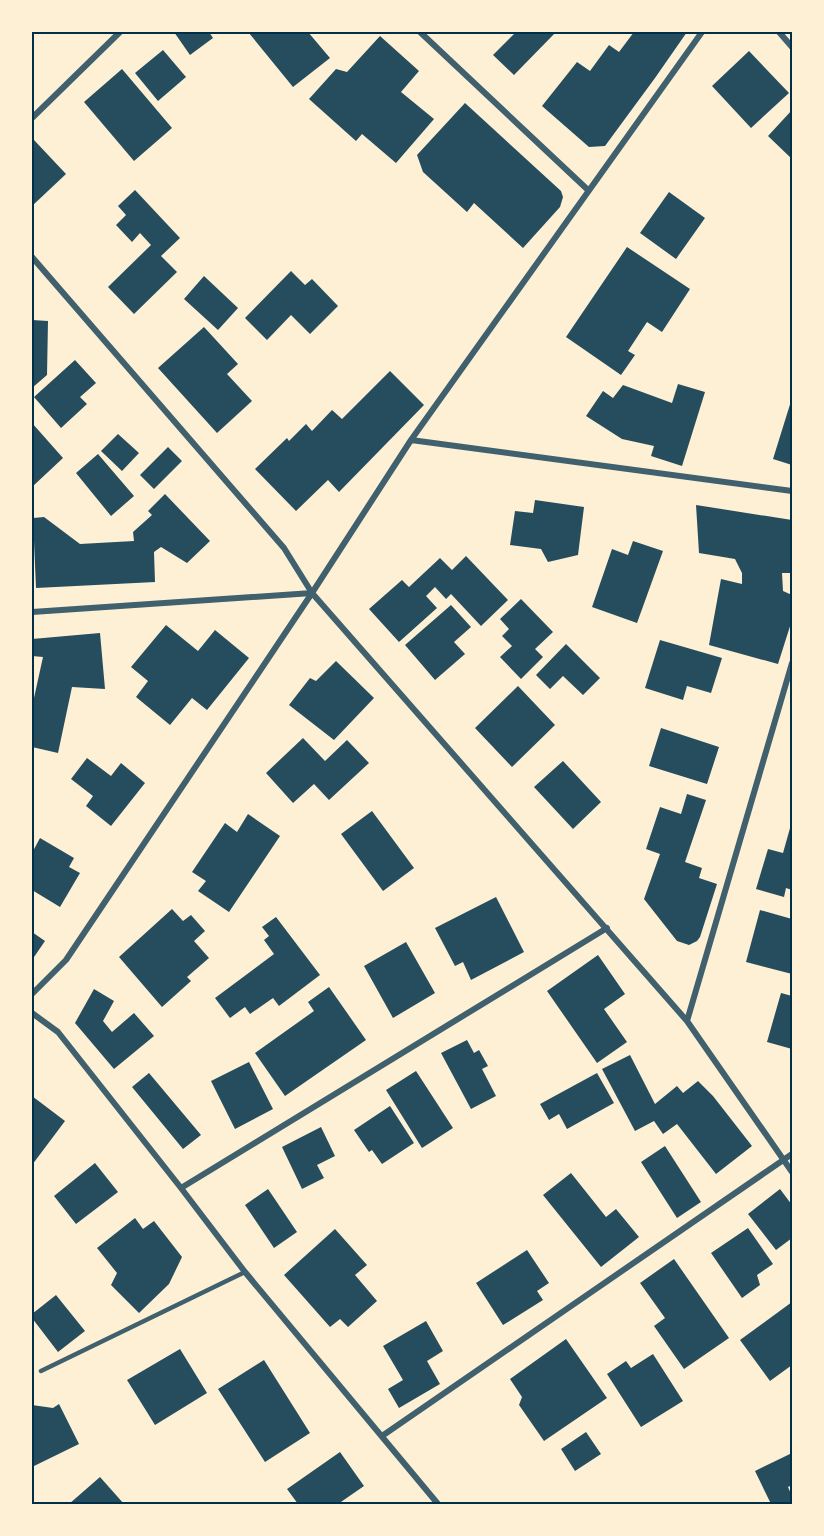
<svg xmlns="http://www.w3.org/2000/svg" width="824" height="1536" font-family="'Golos Text',sans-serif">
<rect width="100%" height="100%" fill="#fdf0d5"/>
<path fill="#264d5e" d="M174 32H209L213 38 190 55Z
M250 32H308L330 58 293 87 249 33Z
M516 32H556L514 75 493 55Z
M634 32H687L655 78 605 146 589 147 542 106 577 62 590 71 609 45 619 52Z
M380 36 419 71 401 92 434 119 396 163 362 134 356 141 309 99 336 69 347 72Z
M163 50 186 77 158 101 135 73Z
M749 51 789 93 751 128 712 86Z
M122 69 172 128 134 161 84 102Z
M465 103 561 191 563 197 560 207 523 248 474 203 467 212 423 172 417 155Z
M792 110V159L768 136Z
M34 140 66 174 32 206V142Z
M135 190 180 238 161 256 177 272 134 314 108 287 151 245 140 233 132 242 116 225 126 215 118 206Z
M669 192 705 218 676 259 640 233Z
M627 247 690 289 662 332 647 322 628 351 635 355 621 375 566 337Z
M291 271 305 285 312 279 338 306 310 334 291 315 267 340 245 318Z
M204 276 238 308 218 330 184 299Z
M32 320 48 321 47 375 32 388Z
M204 327 238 364 227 374 252 401 217 433 158 368Z
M75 360 96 383 80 397 87 404 61 428 34 397Z
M390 371 424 405 339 492 328 480 296 511 255 469 287 438 289 441 306 424 312 431 332 410 342 419Z
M678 384 705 392 682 466 651 456 654 446 622 439 586 416 603 391 613 398 623 385 672 403Z
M792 398V465L773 459Z
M32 423 63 458 32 487Z
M118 434 139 453 122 471 101 451Z
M168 447 182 461 154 489 140 475Z
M98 454 134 496 111 516 76 473Z
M165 494 210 541 187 563 161 547 154 552 155 582 36 588 33 518 44 517 80 544 134 541 133 532 152 515 148 511Z
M535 500 584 507 578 555 548 562 541 549 510 545 515 511 533 513Z
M696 505 792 520V573H782L783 591 792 595V620L778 664 709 645 721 579 742 584V573L735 559 699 553Z
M633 541 663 551 637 623 592 607 612 549 628 555Z
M466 556 508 600 481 626 451 594 446 599 435 587 426 596 437 608 399 642 369 609 402 580 409 587 440 558 452 570Z
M521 599 553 632 535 649 543 657 521 679 500 657 512 646 502 636 509 629 500 619Z
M451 605 471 627 454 642 465 654 435 680 405 645Z
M166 625 198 651 215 630 249 658 207 710 192 698 170 725 136 697 148 681 131 667Z
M100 633 105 689 72 687 58 753 32 747 34 720 32 719V707L43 657 32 656V639Z
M660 640 722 658 711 693 687 686 683 700 645 688Z
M566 644 600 678 583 695 563 676 550 689 536 675Z
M336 661 374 698 334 740 289 705 310 678 316 681Z
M518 686 555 725 512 767 475 728Z
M661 728 719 747 707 784 649 766Z
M303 738 325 761 347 740 369 763 329 800 314 784 293 803 266 773Z
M87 758 111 776 121 763 145 783 111 826 86 806 93 796 71 779Z
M563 761 601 802 573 829 534 787Z
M687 794 706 800 685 862 702 868 699 878 717 884 700 937 697 941 689 945 677 941 644 899 660 854 646 849 660 807 681 814Z
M372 811 414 868 383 891 341 834Z
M248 814 280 836 229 912 198 891 206 881 192 872 225 823 237 832Z
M792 821V890L786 888 784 897 756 889 768 849 783 853Z
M40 838 74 858 69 867 80 873 60 907 32 890V853Z
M496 897 524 952 471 980 463 962 455 966 435 928Z
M172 909 183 921 191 915 205 931 194 941 209 958 187 977 191 981 162 1007 119 957Z
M760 910 792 919V974L746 962Z
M276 917 320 975 279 1006 273 998 250 1014 245 1007 230 1018 215 998 274 954 264 940 269 936 262 927Z
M32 932 45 941 32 960Z
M406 942 435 993 393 1018 364 966Z
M598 955 625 994 604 1009 627 1042 597 1063 547 991Z
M329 987 366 1040 285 1096 255 1053 314 1011 308 1002Z
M94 989 114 1001 103 1021 112 1032 134 1013 154 1036 114 1069 75 1023Z
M781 993 792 996V1049L767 1042Z
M467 1040 474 1053 479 1050 488 1066 482 1069 496 1096 471 1109 441 1053Z
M630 1055 655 1104 677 1086 683 1093 698 1081 713 1096 752 1146 716 1174 677 1124 663 1134 654 1121 635 1131 602 1069Z
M249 1062 273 1109 235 1129 211 1081Z
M416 1071 453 1128 422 1148 386 1090Z
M149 1073 201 1135 183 1149 132 1087Z
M597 1073 614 1103 567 1129 559 1114 549 1120 540 1104Z
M32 1096 65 1121 32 1165Z
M390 1106 414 1143 382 1164 372 1150 369 1152 354 1130Z
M321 1127 335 1156 317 1165 324 1178 302 1189 282 1147Z
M665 1146 701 1202 677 1218 641 1162Z
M95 1163 118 1192 76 1224 54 1196Z
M571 1173 606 1217 616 1209 639 1237 601 1267 543 1195Z
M268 1189 297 1232 274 1248 245 1205Z
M780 1189 792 1205V1238L776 1250 748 1214Z
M135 1218 143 1229 154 1221 182 1257 169 1284 139 1313 111 1285 117 1273 97 1248Z
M748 1228 773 1264 757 1275 760 1285 742 1298 711 1253Z
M335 1229 367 1265 355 1275 377 1301 348 1327 340 1319 330 1327 284 1275Z
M527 1250 549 1283 537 1291 543 1300 503 1325 476 1283Z
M674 1259 729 1338 684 1369 654 1326 665 1318 640 1283Z
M56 1295 85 1331 58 1352 32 1318V1314Z
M792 1302V1365L770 1381 740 1340Z
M426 1321 443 1351 427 1361 440 1384 399 1408 388 1389 403 1380 383 1346Z
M566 1339 607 1398 544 1441 519 1405 522 1397 510 1379Z
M180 1349 207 1393 155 1425 127 1380Z
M653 1354 683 1401 641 1427 607 1374 626 1361 631 1368Z
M264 1360 310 1433 265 1462 218 1389Z
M59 1404 79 1444 32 1467V1405L53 1408Z
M586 1432 601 1454 575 1471 561 1449Z
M340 1452 364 1486 338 1504H298L287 1489Z
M792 1453V1485L788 1487 792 1496V1504H771L755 1471Z
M100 1477 124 1504H69Z"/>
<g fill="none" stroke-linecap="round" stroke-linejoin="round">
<path stroke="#3f606c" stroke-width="4.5" d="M41 1371 245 1272"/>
<path stroke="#3f606c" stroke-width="6" d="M420 32 588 190
M779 32 792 47
M32 118 120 32
M32 257 284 548 312 593 687 1021 792 1172
M411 440 792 491
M32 612 312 593
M32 994 66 960 312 593 411 440 702 32
M32 1013 58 1032 181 1188 245 1272 438 1504
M687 1021 792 663
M181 1188 607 928
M382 1436 792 1154"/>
</g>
<rect width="824" height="1536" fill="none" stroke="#fdf0d5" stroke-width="66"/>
<rect x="33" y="33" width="758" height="1470" fill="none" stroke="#003049" stroke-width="2"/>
</svg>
